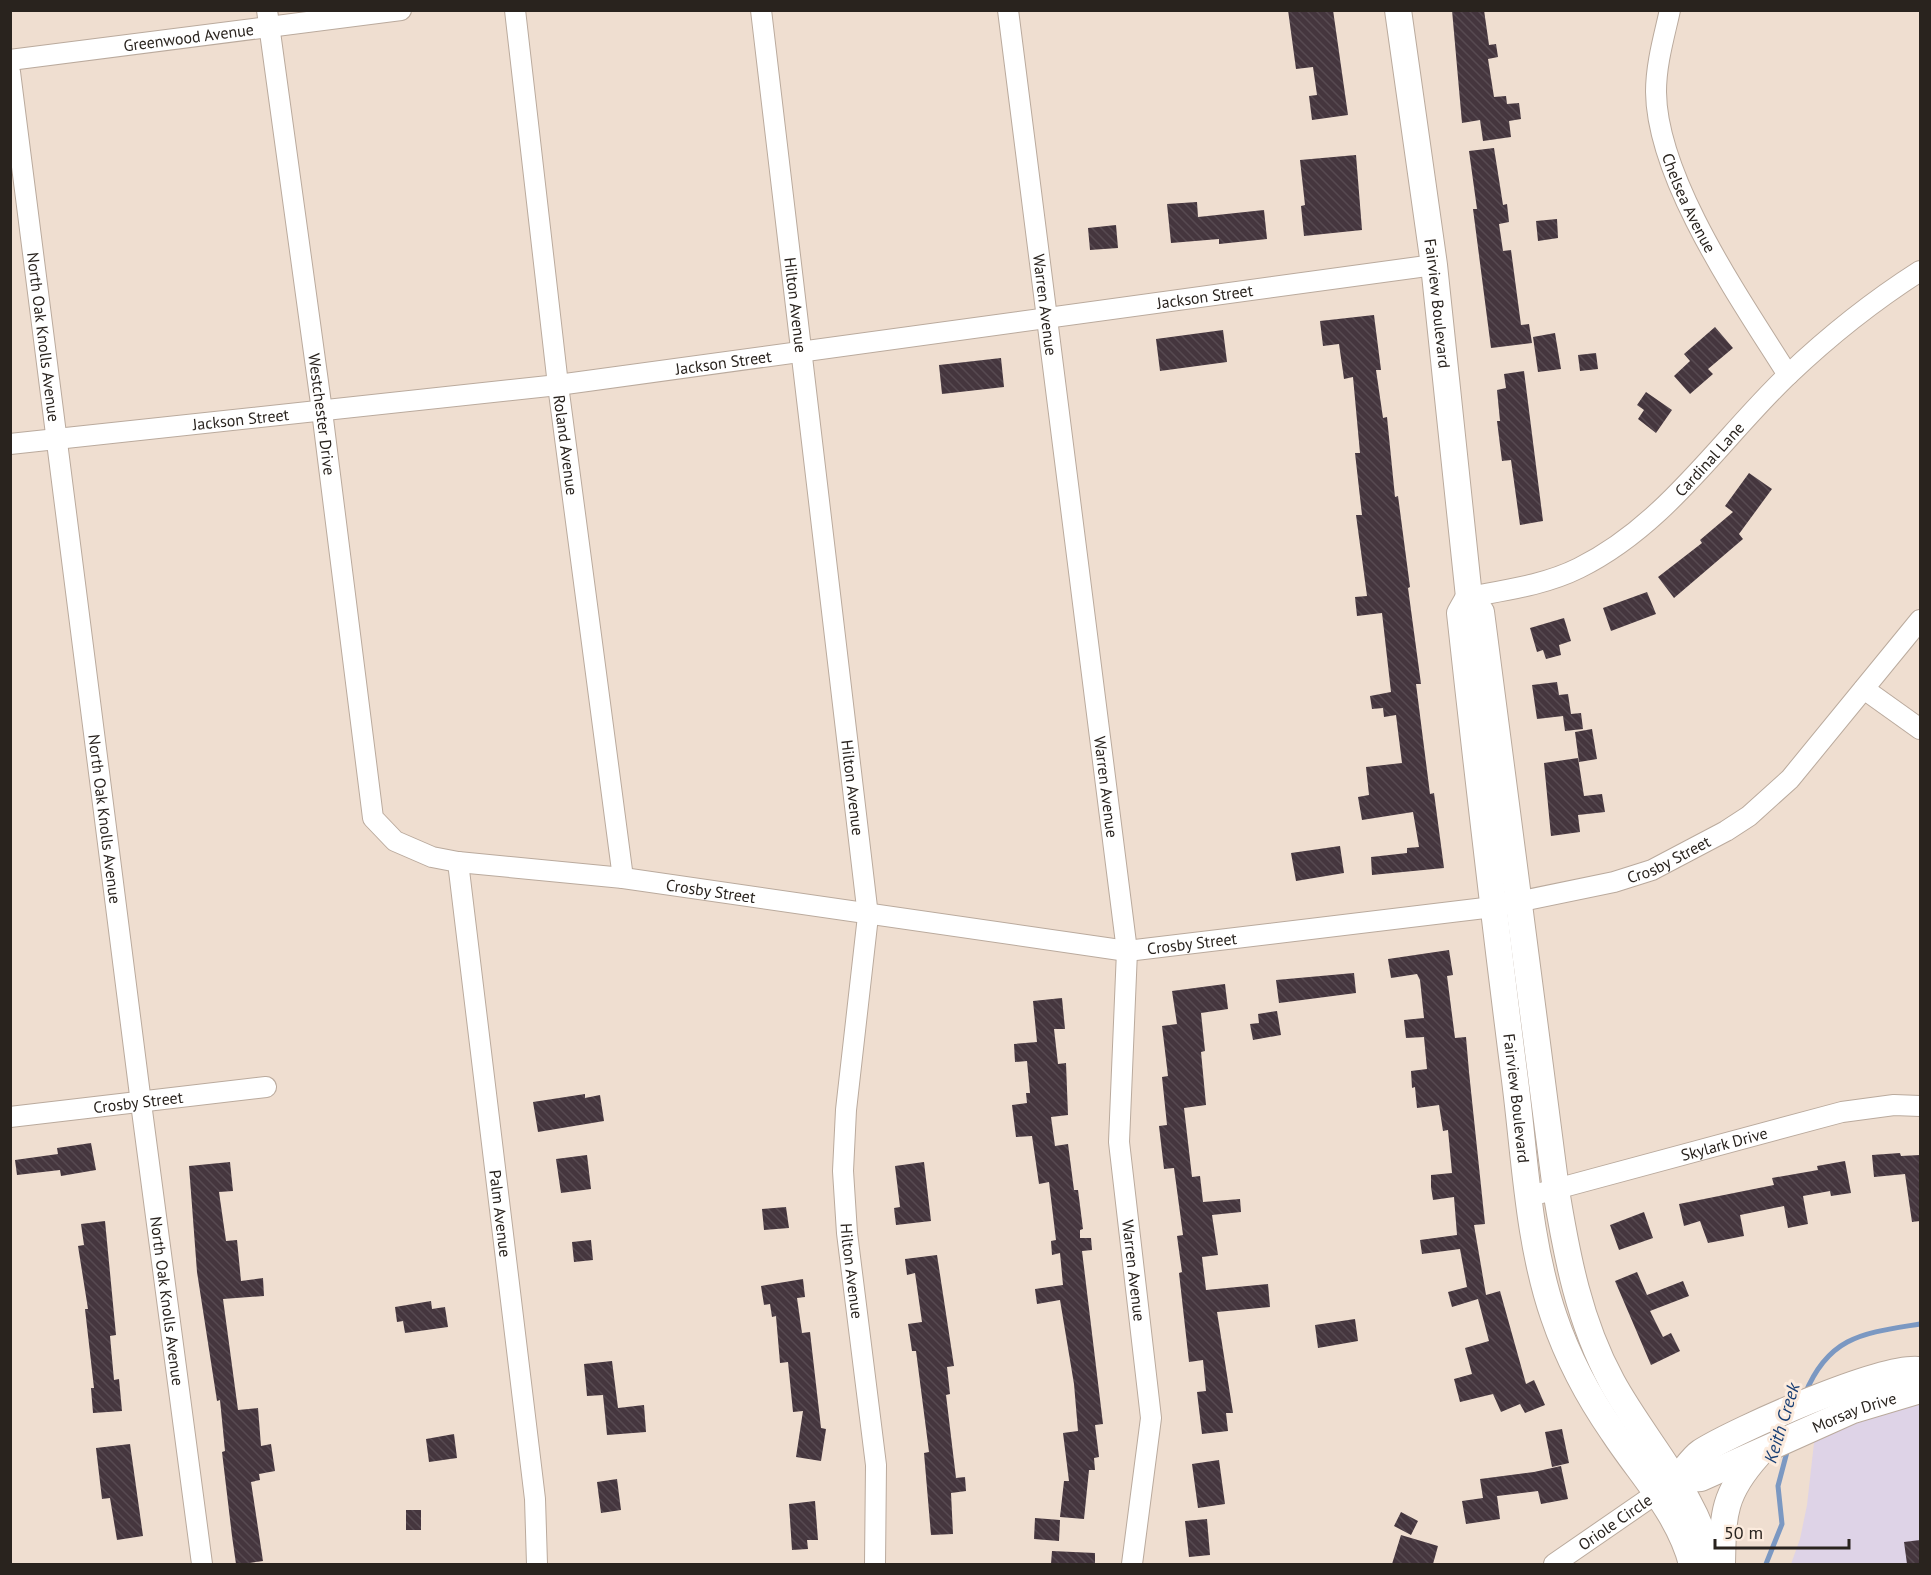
<svg xmlns="http://www.w3.org/2000/svg" width="1931" height="1575" font-family="'PT Sans',sans-serif">
<defs>
<pattern id="building-back-hatch" width="6" height="6" patternUnits="userSpaceOnUse" patternTransform="scale(1.5)"><rect width="6" height="6" fill="#45363e"/><path d="M-1 5l2 2M0 0l6 6M5-1l2 2" fill="none" stroke="#574a51"/></pattern>
</defs>
<rect width="100%" height="100%" fill="#efded0"/>
<path fill="#ded3e7" d="M1920 1395V1564H1791L1800 1539 1807 1505 1815 1434Z"/>
<g fill="none" stroke-linecap="round" stroke-linejoin="round">
<path stroke="#7b98c2" stroke-width="5" d="M1805 1394C1829 1335 1865 1333 1920 1324
M1766 1564 1782 1524 1778 1486 1788 1448"/>
</g>
<path fill="url(#building-back-hatch)" d="M1288 10H1333L1348 115 1312 120 1309 96 1317 95 1313 67 1296 69Z
M1452 10H1484L1489 45 1496 44 1498 57 1488 59 1494 97 1506 96 1507 104 1519 103 1521 119 1509 121 1511 137 1483 141 1480 120 1462 123Z
M1494 148 1503 205 1507 204 1509 222 1499 224 1503 251 1511 250 1521 325 1529 324 1532 343 1491 348 1473 209H1477L1469 151Z
M1356 155 1362 230 1304 236 1301 206 1305 205 1300 160Z
M1197 202 1198 217 1264 210 1267 239 1219 244V239L1171 243 1167 204Z
M1557 219 1558 238 1538 241 1536 221Z
M1116 225 1118 248 1090 250 1088 228Z
M1374 315 1381 370H1376L1383 418 1387 417 1395 497 1398 496 1410 587 1408 588 1421 684H1416L1430 794 1434 793 1444 868 1372 875 1371 857 1407 853V848L1419 847 1413 812 1362 820 1358 797 1369 795 1366 767 1402 763 1396 715 1384 717 1383 708 1372 709 1370 696 1391 692 1382 613 1357 616 1355 597 1367 596 1356 515H1362L1355 453H1360L1353 377 1344 379 1339 344 1323 346 1320 321Z
M1715 327 1733 348 1708 369 1713 374 1690 394 1674 376 1690 361 1684 354Z
M1223 330 1227 362 1160 371 1156 339Z
M1555 333 1561 369 1538 372 1533 337Z
M1596 353 1598 369 1580 371 1578 355Z
M1001 358 1004 387 942 394 939 365Z
M1524 371 1543 521 1520 525 1511 460 1502 461 1497 421H1500L1497 390 1506 388 1504 374Z
M1646 392 1672 410 1656 433 1638 419 1644 410 1637 405Z
M1749 473 1772 489 1739 534 1743 539 1674 598 1658 577 1702 543 1700 540 1733 512 1725 506Z
M1647 592 1656 614 1611 631 1603 608Z
M1564 618 1571 641 1559 645 1561 655 1546 659 1543 650 1537 652 1530 628Z
M1557 682 1559 695 1568 694 1571 714 1581 713 1583 729 1565 731 1563 716 1537 719 1532 685Z
M1592 729 1597 759 1579 762 1575 732Z
M1578 758 1584 796 1602 794 1605 812 1578 815 1580 832 1551 836 1544 763Z
M1340 846 1344 873 1296 881 1291 853Z
M1449 950 1453 975 1447 976 1455 1038 1466 1037 1469 1072 1485 1224 1474 1225 1486 1295 1500 1291 1526 1384 1534 1380 1545 1405 1525 1413 1520 1404 1501 1412 1493 1394 1460 1402 1454 1379 1472 1374 1465 1348 1489 1341 1478 1299 1452 1307 1448 1292 1467 1287 1460 1249 1422 1254 1420 1240 1457 1235 1454 1197 1433 1200 1431 1187V1175L1452 1173 1448 1130 1443 1131 1439 1105 1417 1108 1415 1087 1412 1088 1411 1071 1427 1069 1424 1037 1406 1038 1404 1020 1424 1018 1420 980 1417 974 1391 978 1388 959Z
M1354 973 1356 993 1279 1003 1276 980Z
M1225 984 1228 1009 1201 1013 1205 1051 1201 1052 1206 1105 1184 1108 1192 1177 1200 1176 1203 1202 1240 1199 1241 1212 1212 1215 1218 1255 1202 1257 1206 1290 1268 1284 1270 1307 1217 1312 1233 1413H1226L1228 1431 1202 1434 1197 1392 1206 1391 1203 1360 1189 1362 1179 1273 1182 1272 1177 1236 1183 1235 1174 1168 1164 1169 1159 1126 1167 1125 1162 1077 1168 1076 1162 1026 1177 1024 1172 991Z
M1062 998 1065 1029H1054L1058 1064 1066 1063 1068 1115 1051 1117 1055 1146 1068 1144 1074 1190H1078L1083 1229 1080 1230V1238H1091L1092 1250 1082 1251 1103 1424 1095 1425 1099 1457 1094 1458 1095 1470H1089L1084 1519 1060 1517 1064 1481H1069L1063 1433 1078 1431 1074 1384 1060 1300 1037 1304 1035 1289 1063 1285 1060 1253 1052 1255 1051 1241 1056 1240 1049 1182 1039 1184 1032 1136 1016 1137 1012 1105 1027 1103 1026 1093H1030L1027 1061 1015 1062 1014 1044 1037 1042 1033 1001Z
M1277 1011 1281 1035 1253 1040 1250 1024 1259 1023 1258 1014Z
M585 1094V1098L600 1095 604 1121 538 1132 533 1102Z
M91 1143 96 1170 61 1176 60 1170 17 1175 15 1160 58 1154 57 1148Z
M1900 1153 1901 1156 1920 1155V1221L1912 1222 1905 1174 1874 1177 1872 1155Z
M587 1155 591 1189 561 1193 556 1159Z
M1845 1161 1851 1193 1831 1196 1830 1191 1803 1196 1808 1224 1788 1228 1784 1206 1740 1215 1744 1236 1708 1243 1700 1221 1684 1226 1679 1204 1774 1185 1772 1178 1818 1170 1817 1166Z
M230 1162 233 1191 219 1192 226 1241 237 1240 241 1281 263 1278 264 1296 223 1299 238 1410 258 1408 261 1446 271 1444 275 1471 259 1474 260 1480 251 1482 263 1561 243 1564H236L232 1536 222 1452 225 1451 220 1400 217 1401 197 1272 189 1166Z
M924 1162 931 1221 896 1225 894 1208 900 1207 895 1166Z
M786 1207 789 1228 764 1230 762 1209Z
M1644 1212 1653 1238 1619 1250 1610 1225Z
M105 1221 116 1335 110 1336 114 1380 119 1379 122 1411 93 1413 91 1388H94L85 1309H88L78 1246 84 1245 81 1224Z
M591 1240 593 1260 574 1262 572 1242Z
M937 1255 954 1366 947 1367 950 1394 946 1395 956 1478 965 1477 966 1491 951 1493 953 1534 931 1535 924 1453 929 1452 916 1351H912L908 1324 922 1322 915 1273 907 1275 905 1259Z
M1637 1272 1647 1295 1683 1281 1689 1296 1650 1311 1663 1337 1671 1333 1680 1351 1651 1365 1615 1281Z
M803 1279 805 1297 797 1298 802 1333 810 1332 821 1428 826 1429 821 1461 796 1457 803 1411 793 1412 788 1362 780 1363 776 1316 772 1317 770 1304 764 1305 761 1286Z
M431 1301 432 1309 445 1307 448 1327 405 1333 403 1321 397 1322 395 1307Z
M1355 1319 1358 1341 1318 1348 1315 1325Z
M612 1361 618 1408 644 1405 646 1432 607 1435 603 1395 587 1396 584 1364Z
M1562 1429 1569 1463 1552 1467 1545 1432Z
M454 1434 457 1458 429 1462 426 1439Z
M130 1444 143 1536 117 1540 110 1498 102 1499 96 1448Z
M1219 1460 1225 1504 1198 1508 1192 1464Z
M1561 1466 1568 1499 1541 1504 1538 1491 1497 1496 1500 1519 1466 1524 1462 1501 1483 1498 1480 1479 1534 1472Z
M617 1479 621 1510 601 1513 597 1482Z
M815 1501 818 1540H807L808 1549 792 1550 789 1504Z
M406 1510H421V1530H406Z
M1401 1512 1418 1521 1411 1535 1394 1526Z
M1035 1518 1060 1520 1059 1541 1034 1539Z
M1207 1519 1210 1555 1189 1557 1185 1521Z
M1401 1535 1438 1546 1433 1564H1392Z
M1920 1540V1564H1907L1904 1542Z
M1052 1551 1095 1553V1564H1051Z"/>
<g fill="none" stroke-linecap="round" stroke-linejoin="round">
<g stroke="#baaa9d" stroke-width="22">
<g id="minor">
<path id="s1" d="M267 10 322 411 373 818 395 841 432 857 458 862 623 878 1127 951 1493 907 1614 882 1652 870 1726 831 1749 816 1790 779 1920 620"/>
<path id="s2" d="M515 10 558 385 623 878"/>
<path id="s3" d="M761 10 868 916 846 1110 843 1171 847 1233 876 1465 875 1564"/>
<path id="s4" d="M1008 10 1127 951 1119 1142 1151 1418 1132 1564"/>
<path id="s5" d="M1670 10C1664 37 1656 64 1656 92 1657 180 1741 300 1788 375"/>
<path id="s6" d="M10 60 401 10"/>
<path id="s7" d="M10 72 141 1103 202 1564"/>
<path id="s8" d="M10 444 558 385 1434 265"/>
<path id="s9" d="M1469 597C1506 590 1545 585 1579 568 1666 525 1720 440 1788 375 1829 336 1873 301 1920 271"/>
<path d="M1864 689 1920 729"/>
<path id="s10" d="M458 862 535 1499 537 1564"/>
<path id="s11" d="M10 1117 266 1087"/>
<path id="s12" d="M1530 1196 1842 1112 1894 1105 1920 1106"/>
<path id="s13" d="M1554 1564 1667 1486"/>
</g>
</g>
<g stroke="#baaa9d" stroke-width="28">
<g id="tertiary">
<path id="s14" d="M1398 10 1434 265 1469 597 1481 612 1556 1190C1567 1257 1579 1321 1612 1382 1646 1444 1696 1493 1712 1564"/>
<path id="s15" d="M1469 597 1460 613C1477 769 1495 924 1515 1080 1525 1158 1528 1242 1554 1317 1568 1358 1588 1396 1613 1432 1641 1475 1679 1513 1692 1564"/>
<path d="M1676 1480C1684 1471 1692 1458 1701 1452 1736 1430 1884 1364 1920 1370"/>
<path id="s16" d="M1676 1480 1701 1478 1853 1410 1920 1390"/>
<path d="M1722 1564C1723 1514 1723 1494 1758 1455"/>
</g>
</g>
<use href="#minor" stroke="#fff" stroke-width="20"/>
<use href="#tertiary" stroke="#fff" stroke-width="26"/>
</g>
<g text-anchor="middle" stroke-width="6" stroke-linejoin="round" paint-order="stroke">
<g font-size="16" fill="#29231e" stroke="#fcebdd">
<text dy="6" stroke="none"><textPath href="#s6" startOffset="180">Greenwood Avenue</textPath></text>
<text dy="6" stroke="none"><textPath href="#s5" startOffset="200">Chelsea Avenue</textPath></text>
<text dy="6" stroke="none"><textPath href="#s8" startOffset="1204">Jackson Street</textPath></text>
<text dy="6" stroke="none"><textPath href="#s14" startOffset="296">Fairview Boulevard</textPath></text>
<text dy="6" stroke="none"><textPath href="#s3" startOffset="297">Hilton Avenue</textPath></text>
<text dy="6" stroke="none"><textPath href="#s4" startOffset="297">Warren Avenue</textPath></text>
<text dy="6" stroke="none"><textPath href="#s7" startOffset="267">North Oak Knolls Avenue</textPath></text>
<text dy="6" stroke="none"><textPath href="#s8" startOffset="718">Jackson Street</textPath></text>
<text dy="6" stroke="none"><textPath href="#s1" startOffset="408">Westchester Drive</textPath></text>
<text dy="6" stroke="none"><textPath href="#s8" startOffset="232">Jackson Street</textPath></text>
<text dy="6" stroke="none"><textPath href="#s2" startOffset="438">Roland Avenue</textPath></text>
<text dy="6" stroke="none"><textPath href="#s9" startOffset="285">Cardinal Lane</textPath></text>
<text dy="6" stroke="none"><textPath href="#s3" startOffset="783">Hilton Avenue</textPath></text>
<text dy="6" stroke="none"><textPath href="#s4" startOffset="783">Warren Avenue</textPath></text>
<text dy="6" stroke="none"><textPath href="#s7" startOffset="753">North Oak Knolls Avenue</textPath></text>
<text dy="6" stroke="none"><textPath href="#s1" startOffset="2140">Crosby Street</textPath></text>
<text dy="6" stroke="none"><textPath href="#s1" startOffset="1168">Crosby Street</textPath></text>
<text dy="6" stroke="none"><textPath href="#s1" startOffset="1654">Crosby Street</textPath></text>
<text dy="6" stroke="none"><textPath href="#s15" startOffset="507">Fairview Boulevard</textPath></text>
<text dy="6" stroke="none"><textPath href="#s11" startOffset="129">Crosby Street</textPath></text>
<text dy="6" stroke="none"><textPath href="#s12" startOffset="201">Skylark Drive</textPath></text>
<text dy="6" stroke="none"><textPath href="#s10" startOffset="354">Palm Avenue</textPath></text>
<text dy="6" stroke="none"><textPath href="#s3" startOffset="1269">Hilton Avenue</textPath></text>
<text dy="6" stroke="none"><textPath href="#s4" startOffset="1269">Warren Avenue</textPath></text>
<text dy="6" stroke="none"><textPath href="#s7" startOffset="1239">North Oak Knolls Avenue</textPath></text>
<text dy="6" stroke="none"><textPath href="#s16" startOffset="192">Morsay Drive</textPath></text>
<text dy="6" stroke="none"><textPath href="#s13" startOffset="74">Oriole Circle</textPath></text>
</g>
<g font-size="18" font-style="italic" fill="#193f74" stroke="#fcebdd">
<text transform="translate(1782 1423) rotate(-73)" y="6">Keith Creek</text>
</g>
</g>
<rect width="1931" height="1575" fill="none" stroke="#29231e" stroke-width="24"/>
<path d="M1715 1539v9h134v-9" fill="none" stroke="#29231e" stroke-width="3"/>
<text x="1724" y="1539" font-size="18" fill="#29231e" stroke="#fcebdd" stroke-width="4.5" paint-order="stroke">50 m</text>
</svg>
